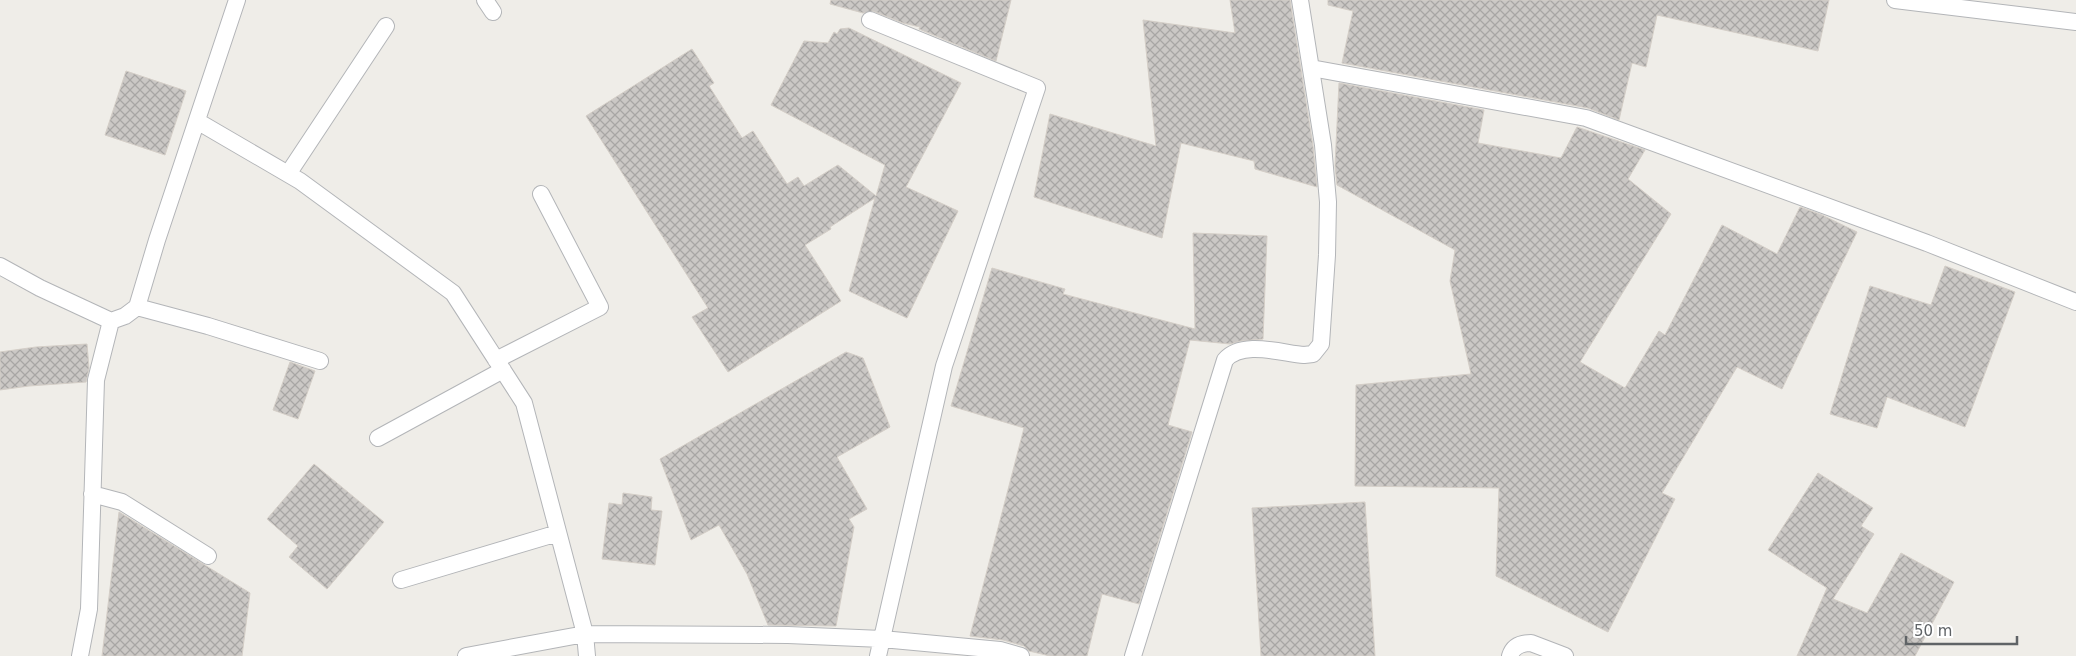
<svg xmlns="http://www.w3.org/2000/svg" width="2076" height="656" font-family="'DejaVu Sans',sans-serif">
<defs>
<pattern id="building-cross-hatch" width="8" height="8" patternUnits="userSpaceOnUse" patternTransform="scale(1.25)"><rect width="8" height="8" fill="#cbc8c5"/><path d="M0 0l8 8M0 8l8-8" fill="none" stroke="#a8a6a4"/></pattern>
</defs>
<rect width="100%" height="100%" fill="#efede8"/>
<path fill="url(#building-cross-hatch)" stroke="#d4cec7" d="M831 0H1011L996 61 919 29 920 27 903 23 873 11 863 13 830 4Z
M1230 0H1290L1313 146 1317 187 1255 169 1254 161 1181 143 1162 238 1034 197 1050 114 1156 146 1143 20 1235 33Z
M1328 0H1829L1818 51 1657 15 1646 67 1632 63 1619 120 1588 108 1342 63 1353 11 1328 5Z
M849 28 961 83 906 187 958 211 907 318 849 291 875 198 830 227 831 229 805 245 841 301 728 372 692 317 708 308 586 116 692 49 714 83 709 86 742 138 753 131 787 184 798 177 804 186 838 165 876 196 885 165 771 105 804 41 828 43 834 32 837 34 840 29Z
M126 71 186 91 165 155 105 135Z
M1339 83 1484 110 1478 143 1561 158 1577 127 1645 150 1628 179 1671 214 1580 362 1625 388 1659 331 1665 335 1722 225 1777 254 1800 207 1822 215 1857 232 1782 389 1737 367 1662 493 1675 499 1608 632 1496 576 1499 488 1355 486 1356 385 1471 374 1450 281 1455 250 1337 185 1335 166Z
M1193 233 1267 236 1263 339 1240 341 1230 344 1190 340 1168 425 1192 432 1139 604 1102 594 1087 656H1050L1029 651 1024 646 1003 640 970 636 1024 428 951 406 992 268 1065 289 1063 294 1195 329Z
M1945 266 2015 292 1965 427 1887 397 1877 428 1830 414 1870 286 1931 305Z
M87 344 89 368 86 382 29 386 0 390V352L36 347Z
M846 352 863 358 890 427 837 457 867 509 849 519 854 527 836 626 768 625 747 574 719 525 691 540 660 459Z
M290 362 315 371 298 419 273 410Z
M314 464 384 522 327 589 289 557 298 546 267 519Z
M1818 473 1873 508 1861 526 1874 534 1833 599 1867 613 1901 553 1954 582 1915 656H1797L1827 588 1768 550Z
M623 493 652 497 651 510 662 511 655 565 602 559 609 503 622 505Z
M1365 502 1375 656H1261L1252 508Z
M119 512 250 593 242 656H102Z"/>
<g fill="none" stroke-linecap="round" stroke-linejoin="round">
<g stroke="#b3b5b8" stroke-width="18">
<path id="street" d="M485 0 493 12
M1895 0 2076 22
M870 20 1037 88 944 366 878 656
M1311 68 1586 118 1927 243 2076 302
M197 121 300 181 453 293 524 403 585 634 587 656
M288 174 386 26
M0 266 40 288 111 321 96 380 89 609 80 656
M137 307 208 326 320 361
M111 321 125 316 137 307 157 240 237 0
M496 360 600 307 541 194
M378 438 503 370
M92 494 122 502 208 556
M401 580 558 533
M466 656 585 634 788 635 882 639 1000 650 1021 656
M1133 656 1225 360C1242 340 1281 353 1304 355L1313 354 1321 344 1327 255 1328 202 1323 145 1300 0
M1510 656C1513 646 1521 643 1531 643L1565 656"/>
</g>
<use href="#street" stroke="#fff" stroke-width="16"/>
</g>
<path d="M1906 636v8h111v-8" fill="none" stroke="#5f6366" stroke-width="2.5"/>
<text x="1914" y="636" font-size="15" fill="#5f6366" stroke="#ffffff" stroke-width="4" paint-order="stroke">50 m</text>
</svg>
